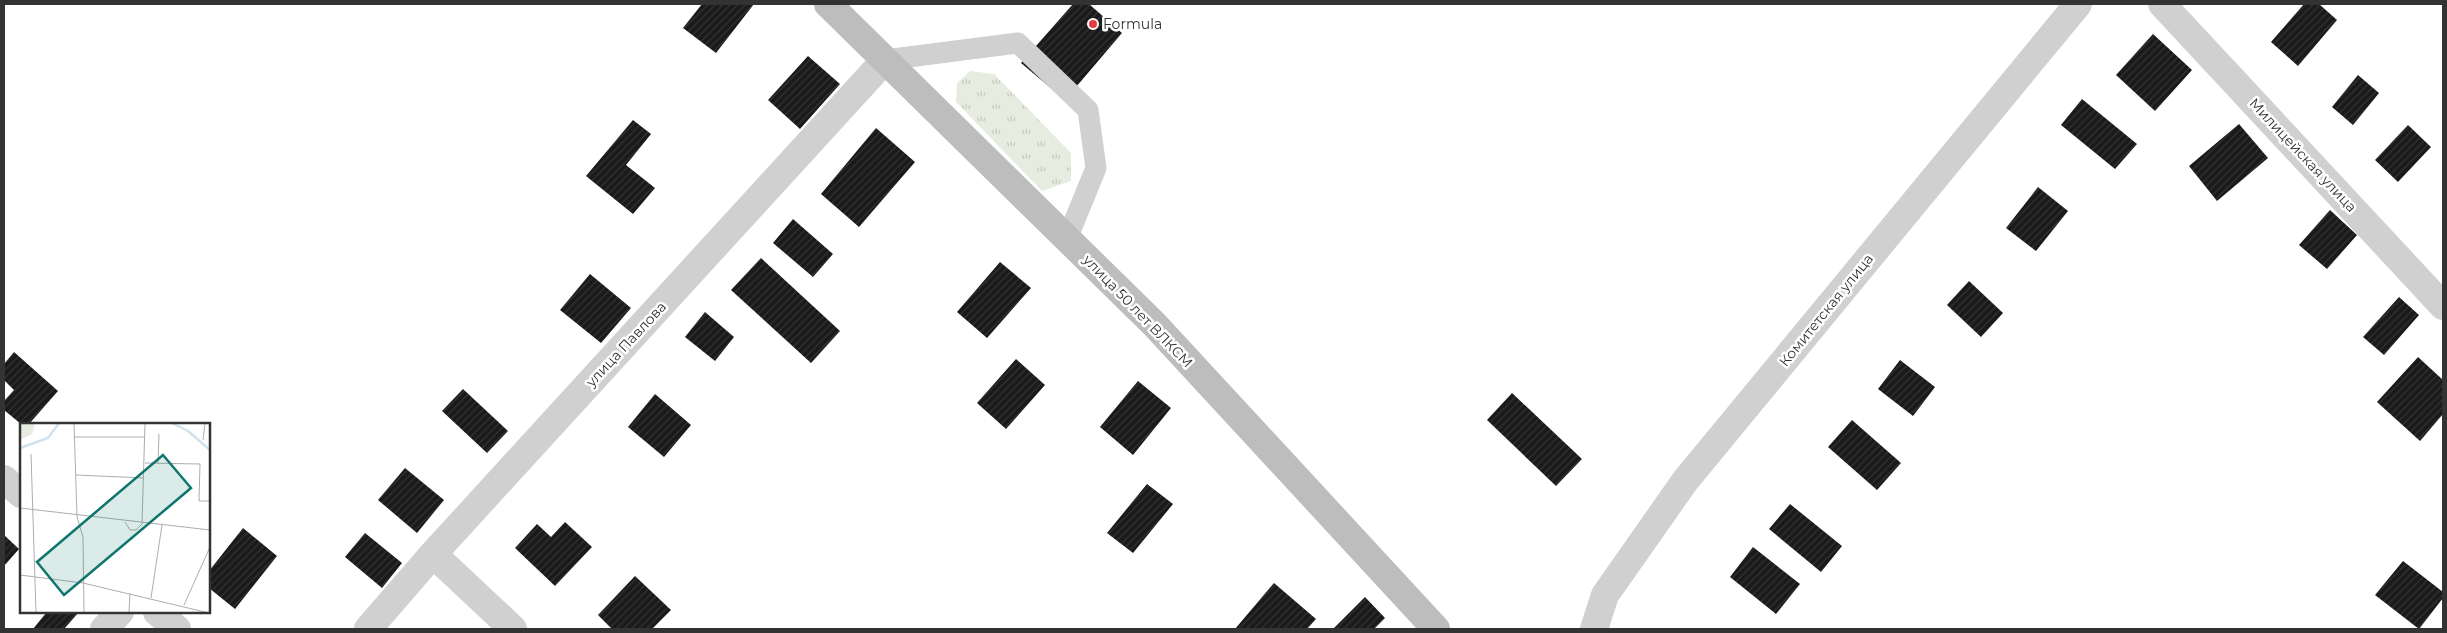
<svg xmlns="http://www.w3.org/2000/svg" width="2447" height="633" font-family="Montserrat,sans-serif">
<defs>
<pattern id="grass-tufts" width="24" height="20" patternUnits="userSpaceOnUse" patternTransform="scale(1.25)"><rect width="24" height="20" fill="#e6ecdf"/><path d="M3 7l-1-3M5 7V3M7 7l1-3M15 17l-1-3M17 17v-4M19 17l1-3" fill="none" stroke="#c6cbc0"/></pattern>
<pattern id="building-hatch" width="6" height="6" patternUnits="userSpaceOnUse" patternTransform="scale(1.25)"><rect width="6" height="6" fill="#1a1a1a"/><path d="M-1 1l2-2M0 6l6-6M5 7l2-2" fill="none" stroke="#333"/></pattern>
</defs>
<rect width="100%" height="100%" fill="#fff"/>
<path fill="url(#grass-tufts)" d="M970 71 994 74 1071 153V181L1042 191 956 102 957 83Z"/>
<path fill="url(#building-hatch)" d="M702 4H754L716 53 683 28Z
M1073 4H1089L1122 33 1065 100 1021 63Z
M2304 4H2319L2337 20 2298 66 2271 42Z
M2153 34 2192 70 2155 111 2116 75Z
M808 56 840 84 800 129 768 100Z
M2358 75 2379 93 2353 125 2332 107Z
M2082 99 2137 144 2115 169 2061 125Z
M633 120 651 134 626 165 655 188 633 214 586 176Z
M2239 124 2268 158 2217 201 2189 166Z
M2408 125 2431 147 2398 182 2375 160Z
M876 128 915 162 859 227 821 194Z
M2038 187 2068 211 2036 251 2006 228Z
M2330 210 2357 235 2327 269 2299 245Z
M793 219 833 254 813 277 773 243Z
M761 258 840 331 811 363 731 290Z
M1000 262 1031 288 987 338 957 312Z
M590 274 631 308 601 343 560 310Z
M1969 281 2003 313 1981 337 1947 305Z
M2399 297 2419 315 2384 355 2363 337Z
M705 312 734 337 715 361 685 337Z
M14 352 58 391 29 424H21L4 410V401L14 390 4 380V364Z
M2418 357 2443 380V414L2420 441 2377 402Z
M1016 359 1045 385 1006 429 977 403Z
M1900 360 1935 387 1913 416 1878 389Z
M1138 381 1171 408 1133 455 1100 427Z
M463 389 508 431 487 453 442 411Z
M1512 393 1582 459 1556 486 1487 420Z
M655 394 691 425 664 457 628 427Z
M1852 420 1901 463 1877 490 1828 447Z
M405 468 444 500 417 533 378 500Z
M1147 484 1173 504 1133 553 1107 533Z
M1790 504 1842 546 1821 572 1769 529Z
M565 522 592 547 555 586 515 548 537 524 551 537Z
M243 528 277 556 235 609 209 588V571Z
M365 533 402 563 382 588 345 557Z
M4 535 19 549 4 566Z
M1753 547 1800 584 1776 614 1730 577Z
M2403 561 2443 592V598L2419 629 2375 595Z
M635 576 671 610 652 629H612L598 615Z
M1274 583 1316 619 1307 629H1235Z
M1365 597 1385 618 1374 629H1333Z
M44 612H79L64 629H33L46 613Z"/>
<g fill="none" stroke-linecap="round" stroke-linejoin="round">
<path stroke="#d0d0d0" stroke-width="21" d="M885 60 1018 43 1088 110 1096 168 1067 239"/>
<path stroke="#d0d0d0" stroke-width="28" d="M2162 4 2443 306
M4 479 21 494
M433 554 513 629
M157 612 177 629
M104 629 120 612
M368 629 433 554 885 60
M1594 629 1605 595 1685 481 2078 4"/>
<path stroke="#bdbdbd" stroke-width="28" d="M828 4 1155 325 1436 629"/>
</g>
<circle fill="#e63946" stroke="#fff" stroke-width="2" cx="1093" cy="24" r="5"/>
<g text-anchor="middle" stroke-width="5" stroke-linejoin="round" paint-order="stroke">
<g font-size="14" fill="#333" stroke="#fff" text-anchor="start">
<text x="1103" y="29">Formula</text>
</g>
<g font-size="14" fill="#333" stroke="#fff">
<text transform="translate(2303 155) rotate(47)" y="5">Милицейская улица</text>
<text transform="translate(1826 310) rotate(-51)" y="5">Комитетская улица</text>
<text transform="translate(1138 311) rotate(46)" y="5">улица 50 лет ВЛКСМ</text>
<text transform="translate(626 344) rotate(-47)" y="5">улица Павлова</text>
</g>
</g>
<g transform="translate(20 423)">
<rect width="190" height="190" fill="#fff"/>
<path d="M0 0H15L12 11 0 17Z" fill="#e6ecdf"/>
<path fill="none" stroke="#cfe2ee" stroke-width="2.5" d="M152 0 168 8 190 27M0 25 28 15 39 0"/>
<path fill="none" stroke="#adadad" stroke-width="1" d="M54 0 57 94 63 114 64 190M54 14H125M183 17 185 0M11 31 16 190M125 40 180 41 179 78H190M138 40 139 11M56 52 124 55M0 85 190 107M105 99 110 107H116L122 101 125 0M0 152 63 160 189 190M131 175 142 102M164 182 190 124M109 190 110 170"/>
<path fill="#0f766e" fill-opacity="0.15" stroke="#0f766e" stroke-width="2.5" d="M143 32 171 65 44 172 17 139Z"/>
<rect width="190" height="190" fill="none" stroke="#333" stroke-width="2.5"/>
</g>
<rect width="2447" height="633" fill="none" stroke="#333333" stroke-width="10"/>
</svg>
